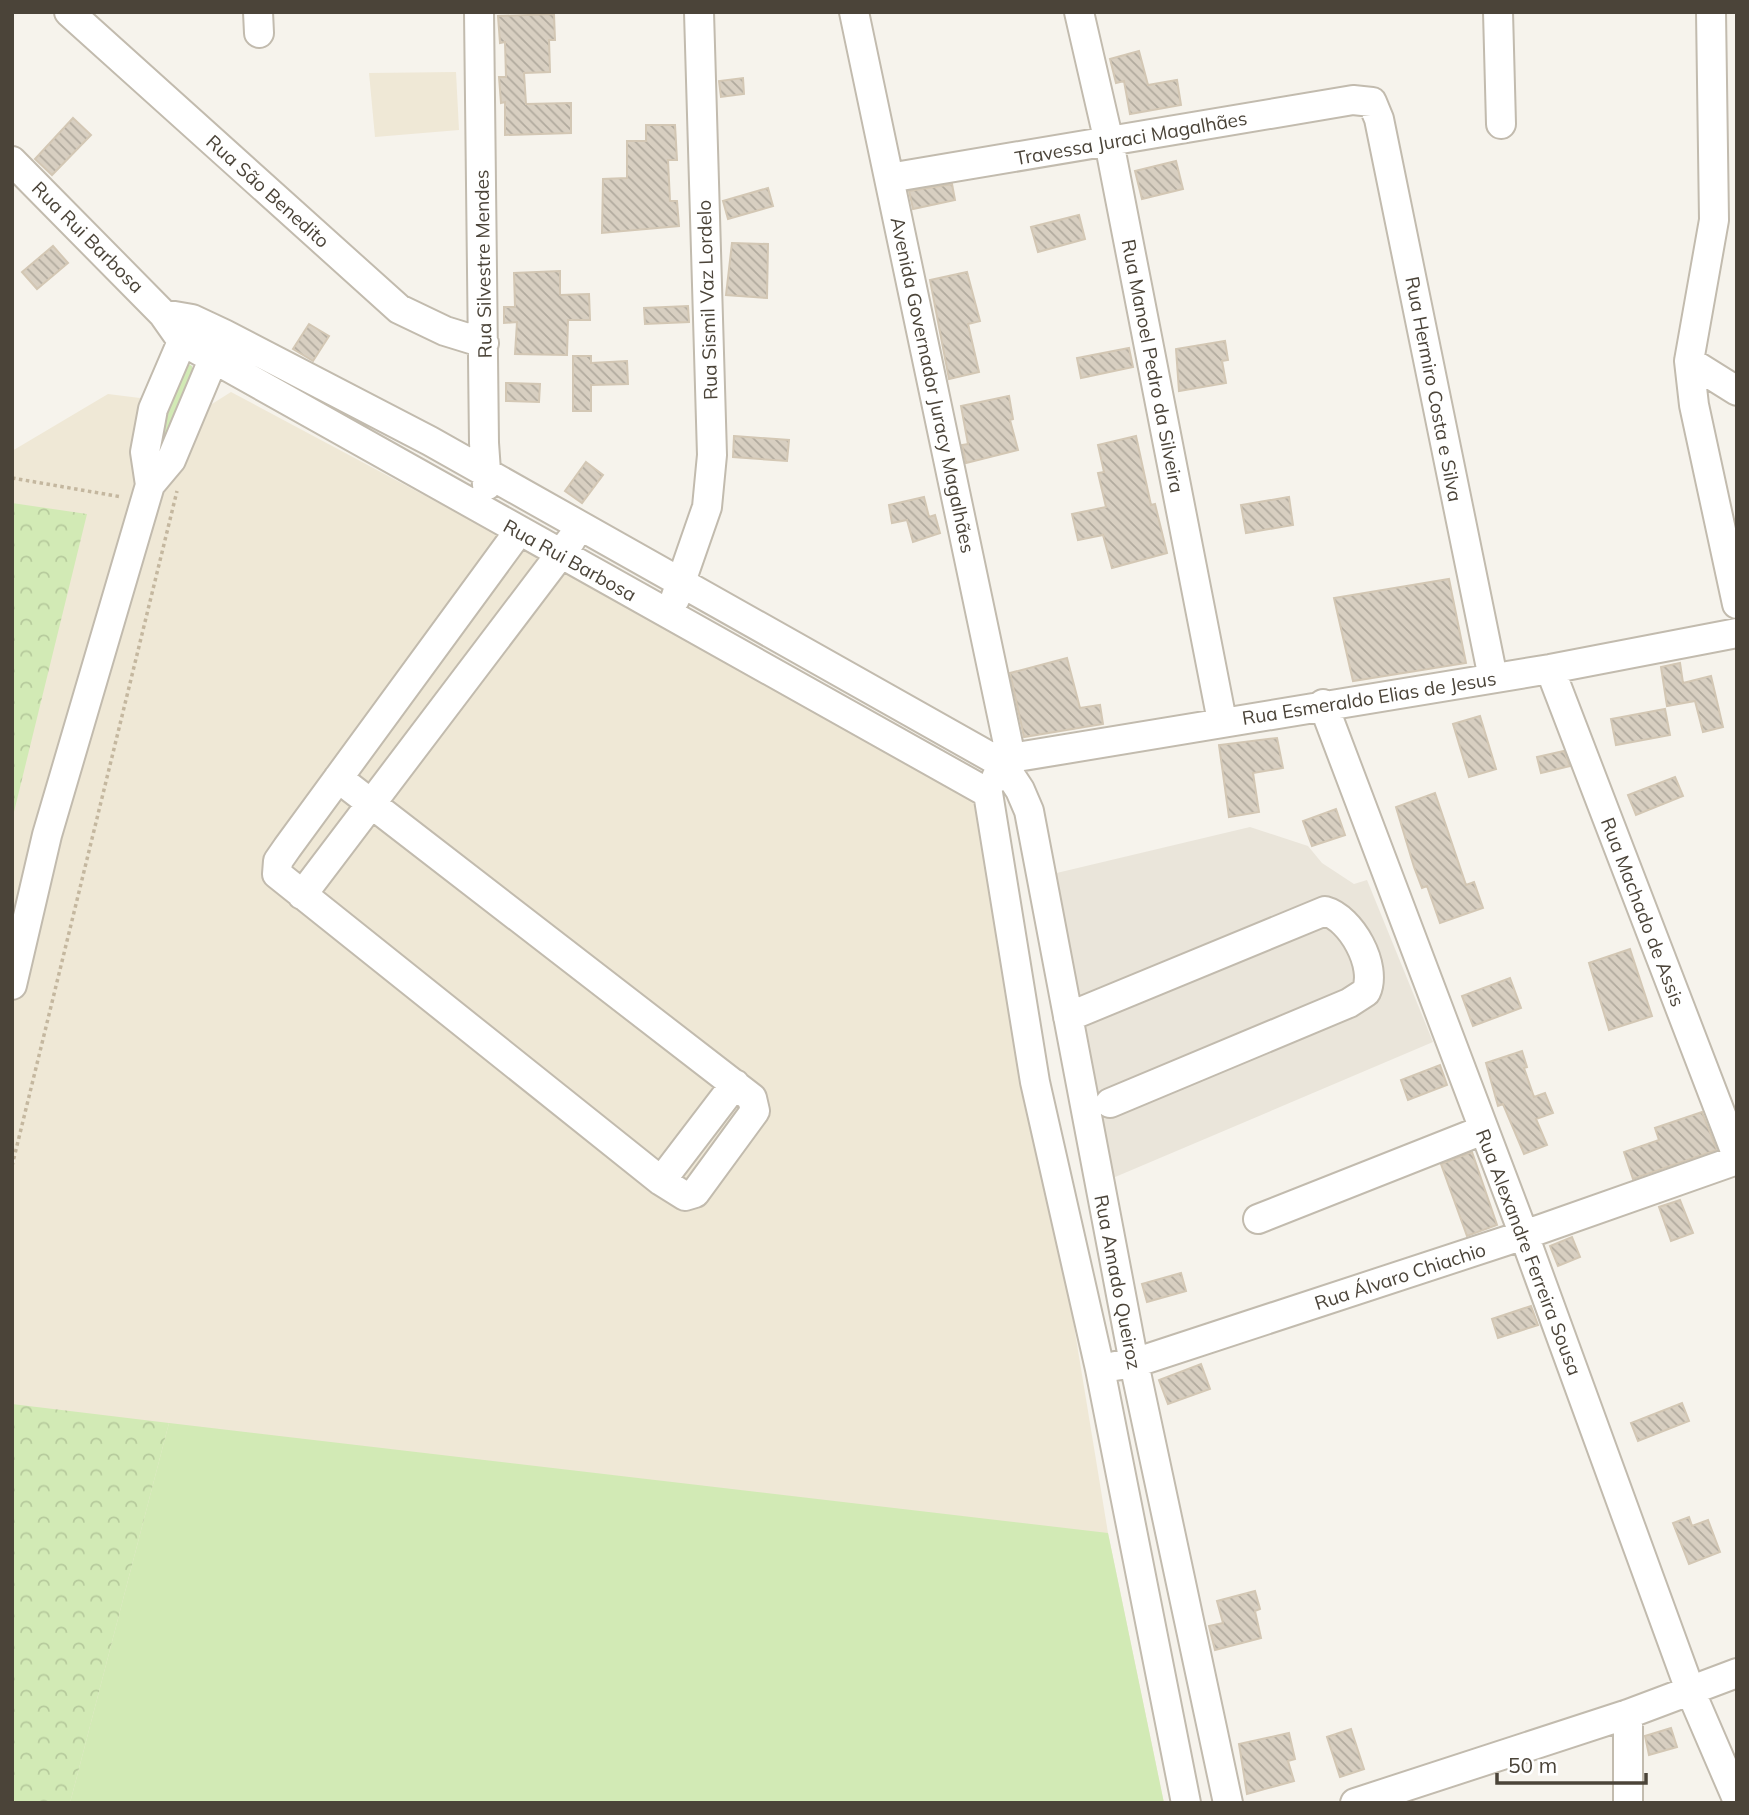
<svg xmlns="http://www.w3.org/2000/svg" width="1749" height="1815" font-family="Mulish,sans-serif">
<defs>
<pattern id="forest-crowns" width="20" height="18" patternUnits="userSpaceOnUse" patternTransform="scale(1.75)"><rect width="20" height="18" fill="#d2eab5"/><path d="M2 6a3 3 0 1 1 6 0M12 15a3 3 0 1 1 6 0" fill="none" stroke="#b6ca9c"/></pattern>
<pattern id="building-back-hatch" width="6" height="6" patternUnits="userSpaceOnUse" patternTransform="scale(1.75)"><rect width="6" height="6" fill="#d8cfc1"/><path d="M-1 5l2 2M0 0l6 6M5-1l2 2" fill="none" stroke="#b1aa9e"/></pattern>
</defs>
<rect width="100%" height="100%" fill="#f6f3ec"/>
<path fill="#eae5da" d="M1250 827 1308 846 1322 863 1354 884 1367 880 1433 1042 1101 1183 1044 876Z"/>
<path fill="#efe8d6" d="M456 72 459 130 375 137 369 73Z
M231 392 987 796 1108 1533 1164 1803H12V1171L18 1149 12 1167V451L108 394 156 400 196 414Z"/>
<path fill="#d2eab5" d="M185 362 192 366 194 380 161 456 153 449Z
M169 1423 1108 1533 1164 1803H70Z"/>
<path fill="url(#forest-crowns)" d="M12 503 87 514 12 820Z
M12 1404 169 1423 70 1803H12Z"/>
<path fill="url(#building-back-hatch)" stroke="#d3c7b4" stroke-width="2" d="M554 14 555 40H549L550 72 524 73 526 104 571 103V133L505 135V102L501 103 499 77H506L505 42 500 43 498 16Z
M1139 51 1148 85 1177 80 1181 105 1130 114 1124 81 1116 83 1110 59Z
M743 78 744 94 721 97 719 81Z
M73 118 91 135 52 175 35 159Z
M646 125H675L677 160H668L670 201H677L679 226 602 233 603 179 627 178V141H646Z
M1176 161 1183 189 1142 199 1135 171Z
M952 184 955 200 913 209 909 191Z
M768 188 773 206 728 219 723 201Z
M1079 215 1085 239 1038 252 1031 227Z
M732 243 768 244 767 298 726 295Z
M53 246 68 263 37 289 22 272Z
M560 271V295L589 294 590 320H568L567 355 515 354 517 322 504 323V307H515L514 273Z
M967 272 980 321 968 324 979 372 949 379 930 280Z
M688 306 689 322 645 324 644 308Z
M309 324 329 336 313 361 293 349Z
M1225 341 1228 360 1222 361 1226 383 1179 391 1176 349Z
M1129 348 1133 367 1081 378 1077 358Z
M573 356H591V363L627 361 628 384 591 385V411H573Z
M506 383 540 384 539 402 506 401Z
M1009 396 1013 419 1010 420 1018 450 966 463 962 445 968 444 961 406Z
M734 436 789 440 787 461 733 457Z
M1136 436 1151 505 1155 504 1167 553 1112 568 1103 535 1078 540 1072 514 1106 507 1098 473 1104 472 1098 445Z
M586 462 603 475 582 503 565 491Z
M924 497 929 517 935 515 940 533 913 542 907 520 892 523 889 505Z
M1289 497 1293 525 1246 533 1241 505Z
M1449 579 1466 663 1353 681 1334 598Z
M1067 658 1080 708 1100 705 1103 724 1024 737 1010 673Z
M1680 663 1683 683 1711 676 1723 727 1703 732 1695 701 1667 706 1661 667Z
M1665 709 1670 735 1616 745 1611 719Z
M1480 716 1496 769 1469 777 1453 724Z
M1277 738 1283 768 1253 773 1259 812 1229 817 1219 745Z
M1564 751 1570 766 1541 773 1537 757Z
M1675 777 1683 796 1636 815 1628 795Z
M1435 793 1466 885 1474 882 1483 908 1440 923 1427 886 1422 888 1414 867 1396 807Z
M1336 809 1345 835 1312 846 1303 821Z
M1630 949 1652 1016 1609 1030 1589 963Z
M1510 978 1521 1008 1473 1026 1462 996Z
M1522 1051 1527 1067 1524 1068 1534 1097 1545 1093 1553 1113 1536 1119 1547 1145 1524 1154 1503 1104 1498 1106 1486 1063Z
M1440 1065 1447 1085 1408 1100 1401 1080Z
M1702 1112 1717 1150 1633 1179 1624 1152 1659 1140 1655 1128Z
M1472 1152 1497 1225 1467 1236 1441 1164Z
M1680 1200 1693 1233 1671 1241 1659 1207Z
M1572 1237 1580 1257 1558 1266 1550 1246Z
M1181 1273 1186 1291 1147 1302 1142 1284Z
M1531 1306 1538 1325 1498 1338 1492 1319Z
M1201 1364 1210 1389 1168 1404 1159 1380Z
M1682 1403 1689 1421 1638 1441 1631 1423Z
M1689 1517 1692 1526 1708 1520 1720 1552 1689 1564 1673 1523Z
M1255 1591 1260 1609 1255 1611 1261 1638 1215 1650 1209 1626 1223 1623 1217 1601Z
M1671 1728 1677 1747 1649 1755 1645 1736Z
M1351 1729 1364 1769 1340 1777 1327 1737Z
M1289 1733 1295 1759 1288 1761 1294 1781 1247 1794 1239 1744Z"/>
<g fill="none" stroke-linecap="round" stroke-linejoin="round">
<g stroke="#c2bbae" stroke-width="32">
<path id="minor" d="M69 12 399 309 445 331 484 343
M258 12 259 33
M479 12 484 443 487 485
M854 12 1011 758
M1079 12 1109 142 1222 721
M1498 12 1501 124
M1711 12 1714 220 1689 361 1694 405 1737 604
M12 161 163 314 182 341 988 793
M889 178 1353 100 1372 102 1379 119 1493 678
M163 314 192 319 224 334 430 441 1003 764 1020 790 1029 811 1134 1363 1228 1803
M1689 361 1737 391
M150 485 145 452 153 409 189 325
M675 599 707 507 712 455 699 12
M1550 669 1737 1156
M1323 704 1524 1235 1690 1690 1737 1799
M338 778 752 1098 755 1111 695 1193 685 1196 661 1181 277 874 278 861 287 848 519 531
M996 778 1003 764 1011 758 1550 669 1737 633
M988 793 1035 1082 1100 1369 1186 1803
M302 895 571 540
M12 985 47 835 150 485 171 460 220 343
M1068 1017 1325 911C1351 918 1378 966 1366 992L1349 1003 1110 1103
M661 1181 735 1084
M1258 1219 1483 1130
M1115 1366 1134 1363 1524 1235 1737 1160
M1355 1803 1628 1714 1737 1673
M1628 1803V1714"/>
</g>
<path stroke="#c4b79f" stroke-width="3.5" stroke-dasharray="3.5 3.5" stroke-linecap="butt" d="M12 478 122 497
M12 1166 177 491"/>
<use href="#minor" stroke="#fff" stroke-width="28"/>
</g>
<g text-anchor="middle" stroke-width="5" stroke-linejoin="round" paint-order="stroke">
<g font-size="19" fill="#4b4439" stroke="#fff">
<text transform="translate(1131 138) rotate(-10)" y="7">Travessa Juraci Magalhães</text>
<text transform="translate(268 191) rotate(42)" y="7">Rua São Benedito</text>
<text transform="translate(88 237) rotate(45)" y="7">Rua Rui Barbosa</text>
<text transform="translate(483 264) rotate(-91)" y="7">Rua Silvestre Mendes</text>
<text transform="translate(707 300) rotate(-92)" y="7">Rua Sismil Vaz Lordelo</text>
<text transform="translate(1153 366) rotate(79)" y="7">Rua Manoel Pedro da Silveira</text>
<text transform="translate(933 385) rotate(78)" y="7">Avenida Governador Juracy Magalhães</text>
<text transform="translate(1434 389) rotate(79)" y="7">Rua Hermiro Costa e Silva</text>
<text transform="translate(570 560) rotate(29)" y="7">Rua Rui Barbosa</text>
<text transform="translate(1369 698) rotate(-9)" y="7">Rua Esmeraldo Elias de Jesus</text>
<text transform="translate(1643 912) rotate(69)" y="7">Rua Machado de Assis</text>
<text transform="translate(1529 1252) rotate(69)" y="7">Rua Alexandre Ferreira Sousa</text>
<text transform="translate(1400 1276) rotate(-18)" y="7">Rua Álvaro Chiachio</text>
<text transform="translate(1118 1282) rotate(79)" y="7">Rua Amado Queiroz</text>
</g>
</g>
<rect width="1749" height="1815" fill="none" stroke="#4b4439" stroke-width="28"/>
<path d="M1497 1773v10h149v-10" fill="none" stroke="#4b4439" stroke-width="3.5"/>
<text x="1508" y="1773" font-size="21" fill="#4b4439" stroke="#ffffff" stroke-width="5" paint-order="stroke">50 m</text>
</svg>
